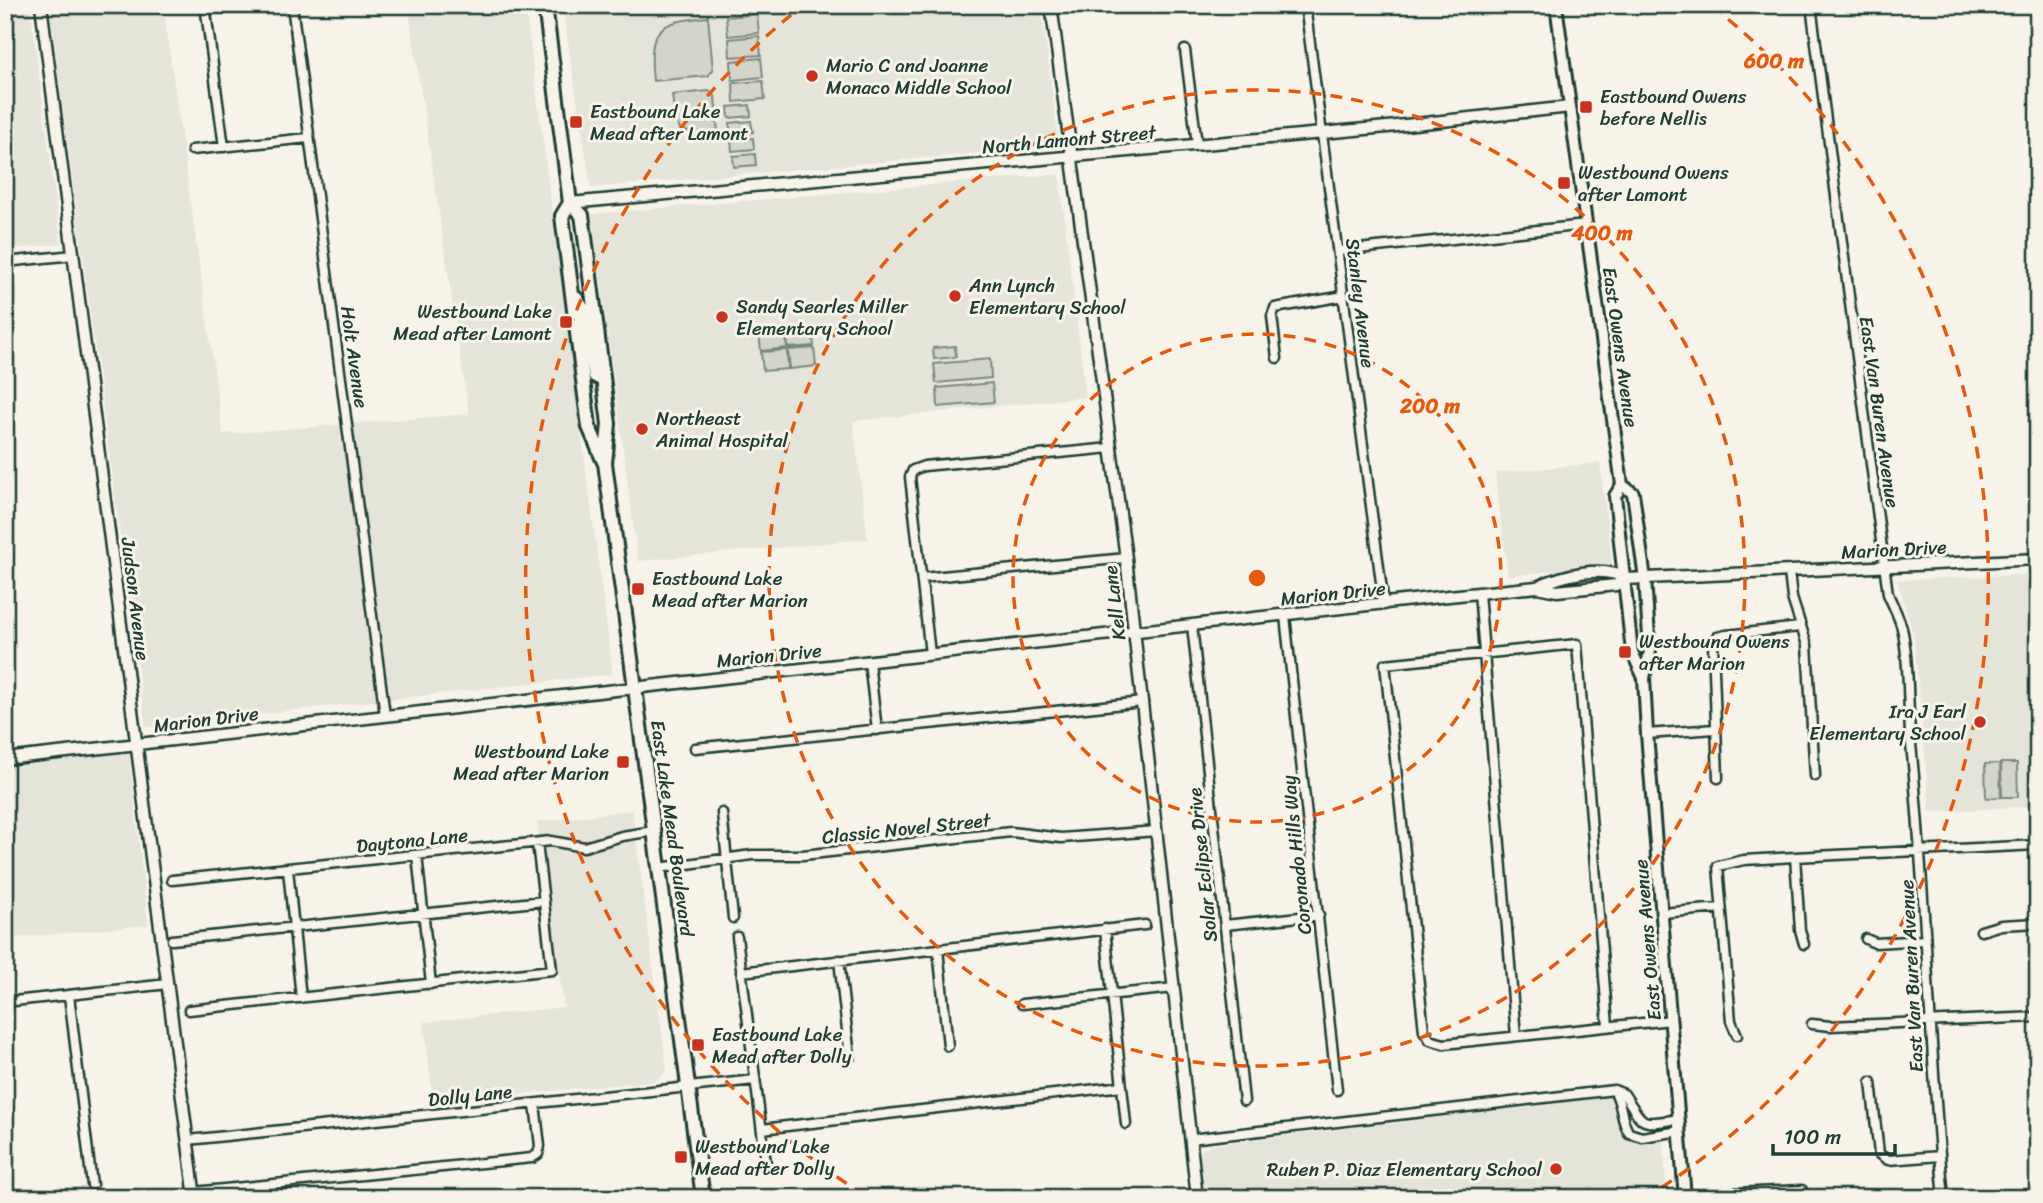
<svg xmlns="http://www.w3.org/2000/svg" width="2043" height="1203" font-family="Sriracha,sans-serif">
<rect width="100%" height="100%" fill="#f7f3e8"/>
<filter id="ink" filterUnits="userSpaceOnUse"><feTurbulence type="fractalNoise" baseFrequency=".0143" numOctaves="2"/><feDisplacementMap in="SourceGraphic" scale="14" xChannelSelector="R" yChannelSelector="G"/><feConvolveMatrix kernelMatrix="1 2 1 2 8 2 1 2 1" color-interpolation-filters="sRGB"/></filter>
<g filter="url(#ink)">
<path fill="#e5e4d9" d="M5 5H30L61 244 5 250Z
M49 5H163L223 434 469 414 408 5H525L613 674 146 727Z
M562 5H1041L1059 146 591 188Z
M1059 174 1086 397 853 421 868 539 638 561 592 214Z
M1600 463 1612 564 1508 576 1495 473Z
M2038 574V806L1930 812 1914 638 1897 580Z
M129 753 148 925 5 939V767Z
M632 810 667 1069 662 1076 654 1081 433 1102 424 1022 564 1007 537 822Z
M1611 1096 1618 1098 1621 1130 1632 1138 1663 1139 1667 1198H1205L1200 1157 1202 1149 1210 1145Z
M681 1187 682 1198H562Z"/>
<path fill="#d3d5ca" stroke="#79897f" stroke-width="2" d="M757 14 759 33 728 36 726 17Z
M708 17 713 70 708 76 653 81C648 29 656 22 708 17Z
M759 36 761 55 730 57 729 39Z
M761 58 763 77 732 80 731 61Z
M763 81 765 99 734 102 733 83Z
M709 91 715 96 718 134 699 136 680 129 675 119 672 95Z
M750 105 751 116 729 118 728 107Z
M751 121 753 132 730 134V123Z
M753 138 754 149 732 151 731 140Z
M755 154 756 165 734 167 733 156Z
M812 327 814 346 788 348 787 330Z
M785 330 787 348 761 351 759 332Z
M955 346 956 357 934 359 933 348Z
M814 348 816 366 790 369 788 350Z
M787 350 788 369 763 371 761 352Z
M990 359 991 378 936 383 934 364Z
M992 383 994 402 938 407 937 388Z
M2000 763 2001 797 1986 798 1985 764Z
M2001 763H2017L2018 797H2002Z"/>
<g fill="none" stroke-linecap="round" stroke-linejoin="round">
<g stroke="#1f3d34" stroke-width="13">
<path id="minor" d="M205 5 224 147
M292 5 385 715
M1305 5 1384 605
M1811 5 1888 594C1893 606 1901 620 1903 633 1910 669 1907 707 1911 744 1926 894 1929 1047 1944 1198
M1185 50 1197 144
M192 150 308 138
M1339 251 1586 225
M5 262 74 255
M1277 358 1272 316 1275 308 1344 296
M1789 572 1792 598 1807 645 1815 776
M922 578 1126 558
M1479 593 1516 1036
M1285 616 1337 1090
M1192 625 1244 1101
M930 654 910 477 913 470 924 466 1111 448
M869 662 877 730
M1647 734 1715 729
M695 748 1143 702
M1718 778 1713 643 1717 637 1726 635 1800 627
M722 813 733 918
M417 855 431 984
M1795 857 1800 930 1804 944
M659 868 752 855H803L1011 832 1061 838 1157 831
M288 869 301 998
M172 880 551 841 584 847 622 836 654 831
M1662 913 1721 908
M1225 925 1319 915
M1105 929 1126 1124
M1981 931 2001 925 2038 923
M737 937 766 1163
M1866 939 1875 943 1925 940
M172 940 544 901
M938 949 948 1046
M839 960 850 1057
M741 972 1145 925
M69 995 92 1185
M5 1002 168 984
M1022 1004 1174 988
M189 1010 552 970 537 843
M1812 1024 1830 1026 2038 1017
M1608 1026 1577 644 1385 664 1424 1031 1430 1040 1444 1044 1671 1020
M1737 1035 1731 1021 1718 866 1744 860 1795 857 2038 845
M1871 1082 1879 1154 1888 1160 1940 1156
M1614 1090C1623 1104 1620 1120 1629 1133L1642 1137 1680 1131
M762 1129 1122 1086
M1190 1139 1614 1090 1624 1094C1645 1126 1638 1125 1679 1119
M188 1140 755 1080
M194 1192 532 1158 538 1154 540 1146 535 1104
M1729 1198 1735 1193 1802 1190V1198"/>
</g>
<g stroke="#1f3d34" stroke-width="15">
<path id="tertiary" d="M41 5 195 1198
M1051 5 1126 558 1197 1198
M570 203 1387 127 1570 107
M1537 587C1561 575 1604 564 1626 579
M5 759 1439 597 1537 587 1557 591 1616 585 1626 579 2038 559"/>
</g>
<g stroke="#1f3d34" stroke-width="16">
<path id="secondary" d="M1556 5 1622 485 1615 496 1632 652 1644 678
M1622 485 1633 493 1645 579 1650 651 1644 678 1647 734 1685 1198"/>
</g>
<g stroke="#1f3d34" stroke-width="18">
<path id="primary" d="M545 5 570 203 582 215 584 229 609 424 605 463 703 1198
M570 203 562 216 589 427 604 462
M576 298 585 312 595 376 603 380"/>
</g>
<use href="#minor" stroke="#f7f3e8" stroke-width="8"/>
<use href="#tertiary" stroke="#f7f3e8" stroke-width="10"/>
<use href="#secondary" stroke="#f7f3e8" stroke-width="10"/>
<use href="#primary" stroke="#f7f3e8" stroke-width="12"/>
</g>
</g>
<g fill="none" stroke="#e8590c" stroke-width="3.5" stroke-dasharray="12 9">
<circle cx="1257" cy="578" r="244"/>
<circle cx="1257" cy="578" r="488"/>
<path d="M864 1195A731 731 0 0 1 802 6M1712 6A731 731 0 0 1 1650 1195"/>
</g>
<g fill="#c8321e" stroke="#f7f3e8" stroke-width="2.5">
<circle cx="812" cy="76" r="7"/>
<rect x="1579" y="100" width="14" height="14" rx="3.5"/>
<rect x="569" y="115" width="14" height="14" rx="3.5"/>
<rect x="1557" y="176" width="14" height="14" rx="3.5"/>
<circle cx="955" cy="296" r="7"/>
<circle cx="722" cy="317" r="7"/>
<rect x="559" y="315" width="14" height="14" rx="3.5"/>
<circle cx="642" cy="429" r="7"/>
<rect x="631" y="582" width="14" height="14" rx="3.5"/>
<rect x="1618" y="645" width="14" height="14" rx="3.5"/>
<circle cx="1980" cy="722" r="7"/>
<rect x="616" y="755" width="14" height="14" rx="3.5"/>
<rect x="691" y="1038" width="14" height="14" rx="3.5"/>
<rect x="674" y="1150" width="14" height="14" rx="3.5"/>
<circle cx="1556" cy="1169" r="7"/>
</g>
<g text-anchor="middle" stroke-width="6" stroke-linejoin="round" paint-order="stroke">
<g font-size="19" fill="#1f3d34" stroke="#f7f3e8" text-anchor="start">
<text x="826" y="72">Mario C and Joanne<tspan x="826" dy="22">Monaco Middle School</tspan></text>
<text x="1600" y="103">Eastbound Owens<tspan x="1600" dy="22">before Nellis</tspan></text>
<text x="590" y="118">Eastbound Lake<tspan x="590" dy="22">Mead after Lamont</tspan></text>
<text x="1578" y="179">Westbound Owens<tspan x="1578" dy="22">after Lamont</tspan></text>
<text x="969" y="292">Ann Lynch<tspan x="969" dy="22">Elementary School</tspan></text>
<text x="736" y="313">Sandy Searles Miller<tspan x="736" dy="22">Elementary School</tspan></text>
<text x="552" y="318" text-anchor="end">Westbound Lake<tspan x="552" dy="22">Mead after Lamont</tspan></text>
<text x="656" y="425">Northeast<tspan x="656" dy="22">Animal Hospital</tspan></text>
<text x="652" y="585">Eastbound Lake<tspan x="652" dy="22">Mead after Marion</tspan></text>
<text x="1639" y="648">Westbound Owens<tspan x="1639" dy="22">after Marion</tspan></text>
<text x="1966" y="718" text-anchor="end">Ira J Earl<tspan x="1966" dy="22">Elementary School</tspan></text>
<text x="609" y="758" text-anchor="end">Westbound Lake<tspan x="609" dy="22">Mead after Marion</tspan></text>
<text x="712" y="1041">Eastbound Lake<tspan x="712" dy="22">Mead after Dolly</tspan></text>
<text x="695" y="1153">Westbound Lake<tspan x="695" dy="22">Mead after Dolly</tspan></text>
<text x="1542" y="1176" text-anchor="end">Ruben P. Diaz Elementary School</text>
</g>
<g font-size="19" fill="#1f3d34" stroke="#f7f3e8">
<text transform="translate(1069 139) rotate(-5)" y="7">North Lamont Street</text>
<text transform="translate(1361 303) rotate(83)" y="7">Stanley Avenue</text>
<text transform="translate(1621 347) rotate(82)" y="7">East Owens Avenue</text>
<text transform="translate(355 357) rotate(82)" y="7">Holt Avenue</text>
<text transform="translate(1880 412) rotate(82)" y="7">East Van Buren Avenue</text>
<text transform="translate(1894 549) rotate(-3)" y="7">Marion Drive</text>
<text transform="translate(1333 593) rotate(-6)" y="7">Marion Drive</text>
<text transform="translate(136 599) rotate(83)" y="7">Judson Avenue</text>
<text transform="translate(1114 603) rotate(-97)" y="7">Kell Lane</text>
<text transform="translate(769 655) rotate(-6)" y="7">Marion Drive</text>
<text transform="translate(206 719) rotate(-7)" y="7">Marion Drive</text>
<text transform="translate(673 828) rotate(82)" y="7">East Lake Mead Boulevard</text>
<text transform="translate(906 828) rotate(-6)" y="7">Classic Novel Street</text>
<text transform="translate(412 840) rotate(-6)" y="7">Daytona Lane</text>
<text transform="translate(1296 855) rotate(-96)" y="7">Coronado Hills Way</text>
<text transform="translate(1202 865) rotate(-96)" y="7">Solar Eclipse Drive</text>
<text transform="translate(1647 940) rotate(-95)" y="7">East Owens Avenue</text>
<text transform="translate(1911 976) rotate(-93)" y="7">East Van Buren Avenue</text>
<text transform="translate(470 1095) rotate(-6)" y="7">Dolly Lane</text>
</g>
</g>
<circle cx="1257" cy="578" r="10" fill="#e8590c" stroke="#f7f3e8" stroke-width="3.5"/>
<g font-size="21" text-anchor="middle" font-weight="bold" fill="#e8590c" stroke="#f7f3e8" stroke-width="6" stroke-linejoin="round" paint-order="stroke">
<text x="1774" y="68">600 m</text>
<text x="1602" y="240">400 m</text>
<text x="1430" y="413">200 m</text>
</g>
<rect width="2043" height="1203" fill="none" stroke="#f7f3e8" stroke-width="28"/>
<rect x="14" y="14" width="2015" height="1175" fill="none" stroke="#1f3d34" stroke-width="2.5" filter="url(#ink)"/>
<path d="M1773 1144v10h122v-10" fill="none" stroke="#1f3d34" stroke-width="3.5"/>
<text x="1784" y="1144" font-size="21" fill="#1f3d34" stroke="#f7f3e8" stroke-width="5" paint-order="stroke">100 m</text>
</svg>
